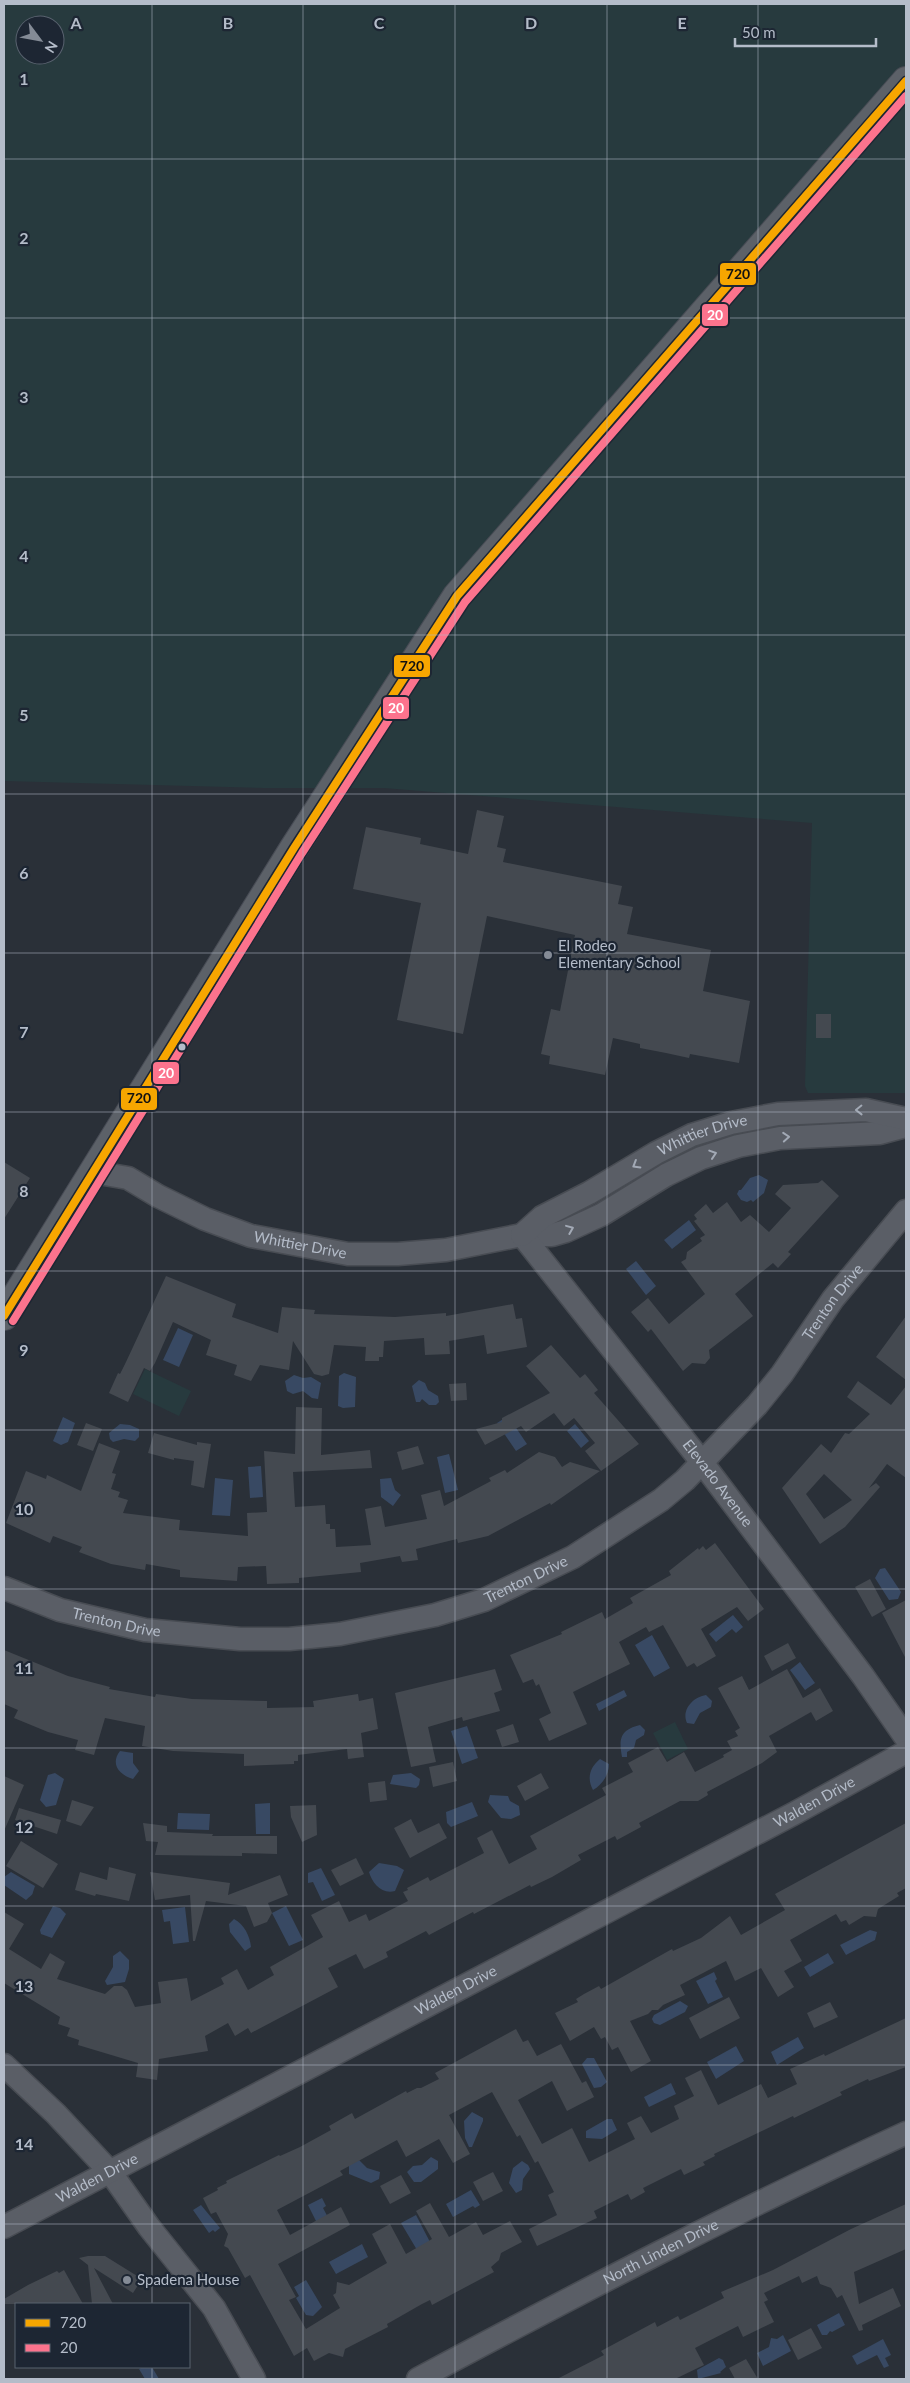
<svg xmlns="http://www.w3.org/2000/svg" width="910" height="2383" font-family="Lato,sans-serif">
<rect width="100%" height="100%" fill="#2a3038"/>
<path fill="#273a3e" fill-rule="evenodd" d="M4 4H906V1093H808L805 1086 812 823 384 788H265L4 781ZM25 25H55V55H25Z
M145 1369 191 1391 179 1416 133 1394Z
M675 1722 688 1749 667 1760 653 1733Z"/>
<path fill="#384963" d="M759 1175 768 1180 764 1193 753 1202 751 1200 747 1202 741 1200 737 1194 739 1190H741L750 1178Z
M689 1220 696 1230 672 1249 664 1240Z
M636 1261 656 1286 646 1295 626 1269Z
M178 1328 193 1335 179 1367 163 1360Z
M344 1373 356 1377 355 1407 343 1408 338 1406 339 1376Z
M294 1375 303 1378 311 1377 321 1383 318 1399 312 1398 303 1391 293 1394 287 1391 285 1381Z
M419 1380 425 1383 428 1390 438 1396 439 1402 436 1405H429L422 1399 420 1402H416L412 1386Z
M508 1416 527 1444 516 1451 497 1423Z
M63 1417 75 1423 68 1442 61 1445 53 1441Z
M120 1424 130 1425 139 1429V1437L135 1441 124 1439 113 1442 110 1439 109 1433Z
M575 1424 589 1441 581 1448 567 1431Z
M449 1454 458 1490 445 1493 437 1457Z
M261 1466 263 1497 250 1498 248 1467Z
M215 1478 233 1480 230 1516 212 1515Z
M391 1478 395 1490 401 1495 393 1506 381 1497 380 1479Z
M885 1568 901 1592 898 1599 889 1600 875 1578 880 1569Z
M733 1615 743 1627 736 1633 732 1629 716 1642 709 1634Z
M652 1635 670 1668 654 1677 635 1645Z
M800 1662 815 1683 805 1690 790 1670Z
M624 1690 627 1696 599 1711 596 1704Z
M706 1695 712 1701 711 1707 700 1713 694 1724 687 1723C681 1710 693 1697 706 1695Z
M640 1725 645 1730 644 1735 636 1740 634 1748 627 1752V1757H622C619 1740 619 1730 640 1725Z
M467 1726 478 1758 462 1764 451 1731Z
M120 1751 133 1753V1763L139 1771 133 1779C119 1775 110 1764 120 1751Z
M600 1759 609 1764C609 1775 602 1785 593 1790 587 1779 589 1768 600 1759Z
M55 1773 64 1779 56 1805 46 1807 40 1800 48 1775Z
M411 1773 420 1779 419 1785 416 1788 390 1784 393 1775Z
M490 1795 508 1796 510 1801 519 1806 520 1815 511 1819 501 1818 488 1802Z
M472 1802 478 1816 451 1827 447 1823 446 1812Z
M270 1803V1834H256L255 1804Z
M178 1813 210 1814 209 1830 177 1829Z
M379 1863 397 1866 404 1870 395 1891C382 1895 372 1883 369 1872Z
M321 1868 335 1895 322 1901 313 1882 308 1883V1873Z
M11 1872 35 1886C31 1897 35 1892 26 1900L4 1885V1877Z
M53 1906 60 1908 66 1914 52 1938 41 1934 40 1930Z
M286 1906 303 1940 289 1946 272 1913Z
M185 1907 189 1942 173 1944 170 1921 164 1922 162 1910Z
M234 1919C244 1924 250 1936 251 1947L245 1951 230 1932 229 1924Z
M870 1930 877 1932 875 1940 846 1955 840 1945Z
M120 1951 129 1960V1969L125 1982 107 1985 105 1981 113 1967V1956Z
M828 1953 834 1963 810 1977 804 1967Z
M714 1972 717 1979 715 1981 723 1997 708 2004 696 1981Z
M680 2001 688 2006 685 2012 660 2025 654 2023 652 2019 654 2015Z
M798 2037 804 2048 777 2065 771 2052Z
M736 2046 744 2061 716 2079 707 2062Z
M587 2058H594L607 2082 601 2087 594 2088 582 2064Z
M671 2083 676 2094 649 2107 644 2097Z
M472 2112 483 2118V2121L472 2147H469L465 2138 464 2121Z
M607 2119H612L617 2130 602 2139 586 2138V2131Z
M431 2157 438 2161V2169L421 2182H414L407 2172 413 2166 422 2165Z
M359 2160 367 2168 380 2172 379 2179 371 2183 349 2174V2164Z
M522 2161 528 2165 530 2169 523 2179 522 2190 516 2193 509 2183 513 2168Z
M471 2190 480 2205 475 2208 473 2206 453 2217 446 2204Z
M322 2198 326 2206 323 2208 331 2223 320 2229 308 2205Z
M201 2205 220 2228 215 2232 213 2230 209 2233 193 2210Z
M416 2215 430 2242 417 2250 401 2223Z
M362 2244 368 2257 336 2274 329 2262Z
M306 2280 322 2307 313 2316 306 2315 296 2298 299 2296 294 2287Z
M839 2313 845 2325 832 2332 830 2331 827 2335H822L817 2325Z
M783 2335 791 2351 763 2366 757 2353 769 2347 771 2338 777 2339Z
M883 2339 891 2355 885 2358 889 2366 884 2368 877 2355 857 2365 852 2356Z
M719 2358 723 2360 726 2367 720 2372 721 2373 698 2379 697 2370Z
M143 2367H152L159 2379H145L139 2369Z"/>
<path fill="#444950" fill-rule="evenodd" d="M477 810 504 816 497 847 506 849 503 862 622 886 618 904 633 907 627 934 711 950 703 991 750 1001 739 1063 690 1054 689 1058 666 1053 640 1048V1044L613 1038 605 1075 549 1064 550 1056 541 1054 551 1009 560 1011 575 935 487 916 463 1034 397 1020 421 903 353 889 366 827 421 838 420 844 468 854Z
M816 1014H831V1038H816Z
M4 1162 30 1178 4 1219Z
M822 1180 839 1196 788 1252 791 1254 778 1268 773 1263 735 1294 753 1316 709 1350 710 1358 705 1364 692 1363 683 1371 651 1329 648 1332 631 1312 648 1298 669 1324 705 1294 681 1262 686 1259 687 1252 702 1241 700 1238 705 1235 694 1221 697 1219 694 1215 706 1204 713 1213 727 1202 741 1222 750 1215 769 1232 791 1208 775 1194 783 1185 818 1183Z
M166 1276 236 1304 232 1317 278 1333 282 1307 315 1310 314 1314 395 1317 446 1313V1316L513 1304 516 1319 522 1318 527 1347 487 1354 484 1335 449 1341 450 1354 425 1355 424 1338 384 1341 383 1357H379V1361H365L366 1347 334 1345 329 1374 322 1376 314 1374 293 1341 289 1370 260 1365 251 1381 234 1375 237 1365 206 1355 211 1340 173 1322 155 1363 150 1371 144 1368 128 1402 109 1393 118 1373 120 1374 126 1362Z
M906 1316V1380L876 1357Z
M551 1345 580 1378 585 1374 598 1390 594 1393 639 1444 601 1471 585 1451 595 1443 574 1418 564 1426 554 1413 526 1432 521 1426 485 1445 476 1429 502 1422V1418L550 1393 526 1366Z
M858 1381 891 1405 906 1386V1478L887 1464 869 1488 876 1483 880 1487 845 1527 820 1544 782 1488 821 1444 831 1453 845 1433 849 1434 870 1414 847 1397ZM824 1474 852 1500 824 1519 806 1494Z
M466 1383 467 1400 451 1401 449 1384Z
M296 1407 322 1408 321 1455 370 1450 372 1468 293 1472 295 1507 325 1505 326 1524H330V1529H335L336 1547 371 1545 365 1509 381 1506 385 1527 427 1519 421 1495 440 1490 444 1506 491 1481 489 1478 505 1470 507 1473 539 1452 555 1457 562 1467 570 1462 600 1471 551 1505 550 1503 488 1536 458 1543 457 1539 416 1549 418 1560 402 1562 400 1556 360 1563 361 1572 299 1578V1583L267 1584 266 1566 238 1567 237 1581 180 1577V1570L146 1564 145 1570 111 1564 79 1552 82 1547 53 1536 50 1543 6 1523 26 1471 46 1479 47 1475 81 1491 99 1443 120 1451 112 1473 116 1474 111 1489 120 1492 118 1497 128 1500 123 1513 180 1520 179 1530 248 1536 247 1513 267 1512 264 1451 295 1454Z
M86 1423 102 1429 93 1451 77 1445Z
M154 1433 197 1445V1442L211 1444 204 1488 191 1485 194 1461 174 1458V1460L148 1453Z
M418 1446 424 1464 402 1470 397 1452Z
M715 1543 764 1609 748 1621 737 1607 701 1629 716 1656 697 1667 694 1663 687 1667 663 1625 649 1632 646 1627 619 1642 630 1664 573 1692 587 1724 549 1741 539 1719 551 1713 539 1684 536 1686 533 1679 523 1683 510 1655 562 1634 561 1632 602 1612 605 1619 633 1603 630 1598 671 1575 669 1571 698 1548 699 1550 703 1546 706 1550Z
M870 1579 886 1609 872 1617 855 1587Z
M906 1600V1659L882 1613Z
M788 1643 796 1658 772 1671 764 1656Z
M4 1650 68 1676 110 1687 109 1689 155 1697 156 1694 192 1699 267 1701V1708L314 1707 313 1701 358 1694 359 1701 373 1698 378 1729 361 1733 364 1757 348 1759 347 1749 298 1755V1761H294V1764L244 1766V1754L173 1751 142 1746 145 1726 105 1718 94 1755 75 1750 78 1740 48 1732 14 1718 18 1710 4 1704Z
M495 1669 502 1690 494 1693 500 1711 463 1721 462 1717 428 1727 436 1762 411 1767 395 1693Z
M787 1669 803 1698 820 1688 833 1711 816 1721 811 1712 769 1736 777 1752 762 1763 707 1792 708 1795 698 1801H680L639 1823 641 1827 617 1840 615 1836 578 1855 581 1860 552 1877 531 1887 530 1885 474 1914 473 1912 429 1935 426 1931 386 1952 388 1957 364 1969 356 1954 328 1968 338 1987 251 2033 248 2028 235 2036 228 2023 205 2036 208 2051 159 2059 157 2080 136 2077 138 2063 78 2045 79 2040 67 2036 70 2028 58 2024 60 2017 4 1983V1912L24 1924 9 1949 41 1969 50 1953 65 1962 57 1979 105 1994 114 1986H122L127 1990 135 2007 161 2003 158 1982 187 1978 191 2001 224 1984 221 1978 237 1969 248 1990 274 1975 270 1967 323 1937 311 1915 339 1901 349 1922 366 1914 369 1921 408 1901 403 1892 408 1890 407 1888 428 1877 430 1881 484 1853 477 1838 492 1830 509 1864 537 1849 530 1836 606 1795 602 1788 633 1772 628 1763 658 1747 667 1762 684 1752 695 1772 724 1757 723 1755 732 1750 727 1741 738 1736 735 1731 740 1728 718 1688 742 1676 749 1690Z
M513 1724 519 1742 502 1747 496 1730Z
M453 1762 457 1781 433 1787 429 1767Z
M541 1773 549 1788 525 1801 517 1786Z
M4 1776 24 1785 4 1831Z
M385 1781 387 1800 370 1802 368 1783Z
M72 1800 94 1807 81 1826 66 1821Z
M316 1805 317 1835 302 1842 291 1817 290 1806Z
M19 1808 61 1820 57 1834 15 1820Z
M411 1819 418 1833 439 1823 447 1838 410 1858 394 1828Z
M143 1823 167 1826V1832L213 1834 212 1836H277V1854L242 1853V1856L155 1855 158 1842 146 1841Z
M906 1823V1888L897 1893 899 1896 878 1909 876 1917 864 1916 849 1925 846 1920 841 1922 836 1914 790 1940 802 1961 784 1971 794 1987 778 1997 761 1968 735 1981 726 1961 680 1985 685 1995 663 2005 658 2010H652L648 2014 630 2021 651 2061 631 2072 618 2047 612 2050 605 2037 601 2039 594 2027 570 2041 555 2013 578 2002 576 1999 584 1994 599 1986 601 1989 672 1949 673 1951 701 1938 730 1916 741 1935 785 1910 775 1894Z
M21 1841 58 1864 43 1888 6 1866Z
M356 1858 364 1874 340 1886 331 1870Z
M109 1867 136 1874 129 1901 96 1894 95 1896 75 1890 80 1872 107 1880Z
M150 1872 230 1883 228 1895 280 1875 288 1895 268 1903 272 1913 267 1922 254 1927 246 1906 206 1901 195 1941H193L190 1895 155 1900Z
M729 1997 740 2018 700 2039 689 2018Z
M830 2002 838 2017 814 2028 807 2013Z
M906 2018V2067L869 2081 868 2079 840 2092 842 2095 794 2118 793 2116 714 2154 715 2156 703 2162 705 2165 684 2175 681 2169 643 2188 645 2192 631 2200 628 2194 594 2211 597 2218 537 2246 529 2229 557 2215 548 2195 554 2192 538 2161 535 2163 520 2135 517 2137 492 2092 449 2115 470 2154 453 2163 439 2139 406 2157 397 2140 340 2171 343 2175 277 2210 290 2235 341 2207 350 2225 278 2264 296 2297 289 2300 306 2329 340 2308 333 2295 336 2293 337 2282 349 2285 387 2263 372 2234 390 2224 406 2254 432 2239 416 2211 430 2203 449 2237 476 2222 483 2235 510 2221 522 2242 501 2253 499 2260 491 2267 494 2272 432 2305 430 2300 422 2304 387 2324 388 2327 345 2349 343 2357 329 2353 314 2361 307 2348 294 2356 250 2275 245 2278 228 2248 224 2246 228 2234 216 2212 211 2214 203 2198 218 2190 217 2188 227 2183 226 2181 279 2155 280 2156 300 2147 331 2130 329 2126 352 2113 355 2119 406 2091 407 2093 417 2088H421L439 2079 435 2073 516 2029 523 2042 528 2040 537 2056 561 2044 582 2083 586 2081 594 2097 567 2111 552 2081 518 2100 542 2144 572 2128 589 2162 635 2139 627 2123 641 2116 651 2133 679 2119 674 2106 694 2096 685 2078 701 2070 718 2105 761 2084 768 2098 797 2084 790 2069 824 2054 825 2056Z
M493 2172 503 2191 483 2201 473 2182Z
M401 2175 411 2193 390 2204 380 2186Z
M906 2204V2249L854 2272 859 2304 893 2288 901 2306 862 2325 863 2330 859 2331 842 2295 837 2298 831 2288 820 2284 817 2276 802 2283 799 2276 764 2293 768 2300 764 2302 774 2322 743 2337 738 2326 695 2348 704 2365 675 2379H557L604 2355 601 2351 655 2322 657 2327 678 2316 680 2320 724 2298 721 2292 773 2270 851 2229Z
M88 2256H105L142 2279 133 2293 94 2268 113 2304H92L88 2265 79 2258Z
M64 2270 83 2304H4V2299L28 2285 57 2271 59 2273Z
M811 2328 822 2348 798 2360 788 2340Z
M746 2359 758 2379H735L729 2368Z"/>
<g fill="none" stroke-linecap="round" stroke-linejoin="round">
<g stroke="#484c53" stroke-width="25">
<g id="minor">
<path id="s1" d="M93 1172 128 1178 158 1196 205 1219 251 1236 348 1254H398L446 1250 522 1235H552L566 1231 601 1215 666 1175 701 1158 738 1146 780 1138 880 1133 906 1126"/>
<path id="s2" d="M522 1235 701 1461 863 1676 906 1738"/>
<path id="s3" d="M522 1235 542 1217 589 1193 656 1153 692 1135 731 1123 778 1114 866 1110 906 1119"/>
<path id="s4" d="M4 1588 60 1610 145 1630 240 1639H289L340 1634 435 1615 484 1600 573 1557 661 1500 685 1480 757 1405 782 1374 833 1299 906 1211"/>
<path d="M4 2065 56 2114 111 2173 149 2227 214 2308 254 2379"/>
<path id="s5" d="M4 2227 795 1813 906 1752"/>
<path id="s6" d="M418 2379C579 2293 740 2209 906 2133"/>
</g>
</g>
<g stroke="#484c55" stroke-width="30">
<path id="primary" d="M4 1316 294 848 457 596 906 81"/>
</g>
<use href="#minor" stroke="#5a5e66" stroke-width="22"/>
<use href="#primary" stroke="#5c6168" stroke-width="28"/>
<g stroke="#1d2633" stroke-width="11">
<path id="bus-1" d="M4 1316 294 848 457 596 906 81"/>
</g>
<g stroke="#1d2633" stroke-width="11">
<path id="bus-2" d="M13 1321 302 853 465 602 906 96"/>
</g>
<use href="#bus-1" stroke="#f7a600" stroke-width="8"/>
<use href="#bus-2" stroke="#fc738d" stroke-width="8"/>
</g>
<defs><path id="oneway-chevron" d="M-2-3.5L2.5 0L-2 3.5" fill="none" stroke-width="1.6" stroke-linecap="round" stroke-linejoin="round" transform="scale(1.25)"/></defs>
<g stroke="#a2a9b5">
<use href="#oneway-chevron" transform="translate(859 1110) rotate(179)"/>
<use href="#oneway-chevron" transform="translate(786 1137) rotate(-4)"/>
<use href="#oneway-chevron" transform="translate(713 1154) rotate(-18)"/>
<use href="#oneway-chevron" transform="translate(636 1165) rotate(149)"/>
<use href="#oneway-chevron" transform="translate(570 1229) rotate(-22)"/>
</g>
<path fill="none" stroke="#b4bcc9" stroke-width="1" stroke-opacity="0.55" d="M152 4V2304M303 4V2379M455 4V2379M607 4V2379M758 4V2379M4 159H906M4 318H906M4 477H906M4 635H906M4 794H906M4 953H906M4 1112H906M4 1271H906M4 1430H906M4 1589H906M4 1748H906M4 1906H906M4 2065H906M4 2224H906M152 2367V2379"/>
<g fill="#848b96" stroke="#1d2633" stroke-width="2">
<circle cx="548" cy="955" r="5"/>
<circle cx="127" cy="2280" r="5"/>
</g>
<circle fill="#b4bcc9" stroke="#1d2633" stroke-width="2" cx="182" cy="1047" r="4.5"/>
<g text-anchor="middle" stroke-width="4.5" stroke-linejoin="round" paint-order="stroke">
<g font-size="15" fill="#b4bcc9" stroke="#1d2633" text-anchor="start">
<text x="558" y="951">El Rodeo<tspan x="558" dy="17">Elementary School</tspan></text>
<text x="137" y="2285">Spadena House</text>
</g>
<g font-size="15" fill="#b4bcc9" stroke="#1d2633">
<text dy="5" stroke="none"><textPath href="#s3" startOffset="208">Whittier Drive</textPath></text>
<text dy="5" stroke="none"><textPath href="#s1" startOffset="222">Whittier Drive</textPath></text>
<text dy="5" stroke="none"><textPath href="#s4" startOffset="958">Trenton Drive</textPath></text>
<text dy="5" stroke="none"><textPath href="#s2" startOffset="316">Elevado Avenue</textPath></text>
<text dy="5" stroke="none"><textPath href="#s4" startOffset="538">Trenton Drive</textPath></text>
<text dy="5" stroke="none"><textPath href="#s4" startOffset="118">Trenton Drive</textPath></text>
<text dy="5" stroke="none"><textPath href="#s5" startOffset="915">Walden Drive</textPath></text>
<text dy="5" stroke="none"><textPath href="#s5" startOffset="510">Walden Drive</textPath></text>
<text dy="5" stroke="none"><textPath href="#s5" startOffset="105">Walden Drive</textPath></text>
<text dy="5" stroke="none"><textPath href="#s6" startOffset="274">North Linden Drive</textPath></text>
</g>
</g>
<g font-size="16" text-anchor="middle" font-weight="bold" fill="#b4bcc9" stroke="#1d2633" stroke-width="4.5" stroke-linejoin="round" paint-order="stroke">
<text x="76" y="29">A</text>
<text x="228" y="29">B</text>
<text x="379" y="29">C</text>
<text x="531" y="29">D</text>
<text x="682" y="29">E</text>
<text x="24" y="85">1</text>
<text x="24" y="244">2</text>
<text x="24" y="403">3</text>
<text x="24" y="562">4</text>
<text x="24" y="721">5</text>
<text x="24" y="879">6</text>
<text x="24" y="1038">7</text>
<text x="24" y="1197">8</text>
<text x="24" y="1356">9</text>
<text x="24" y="1515">10</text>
<text x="24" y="1674">11</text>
<text x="24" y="1833">12</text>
<text x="24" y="1992">13</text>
<text x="24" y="2150">14</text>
</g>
<g stroke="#1d2633" stroke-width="2">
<rect x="719" y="262" width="38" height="24" rx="5" fill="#f7a600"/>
<rect x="701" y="303" width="28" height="24" rx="5" fill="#fc738d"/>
<rect x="393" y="654" width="38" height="24" rx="5" fill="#f7a600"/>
<rect x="382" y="696" width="28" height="24" rx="5" fill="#fc738d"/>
<rect x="152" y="1061" width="28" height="24" rx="5" fill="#fc738d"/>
<rect x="120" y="1087" width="38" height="24" rx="5" fill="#f7a600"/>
</g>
<g font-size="14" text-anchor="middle" font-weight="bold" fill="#fff">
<text x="715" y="320">20</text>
<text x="396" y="713">20</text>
<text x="166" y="1078">20</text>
</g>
<g font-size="14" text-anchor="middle" font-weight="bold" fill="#111">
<text x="738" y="279">720</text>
<text x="412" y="671">720</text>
<text x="139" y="1103">720</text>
</g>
<rect width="910" height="2383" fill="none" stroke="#b4bcc9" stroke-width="10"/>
<rect x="15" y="2303" width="175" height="65" fill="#1d2633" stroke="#59626f"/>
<rect x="25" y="2319" width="25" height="8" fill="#f7a600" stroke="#59626f"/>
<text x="60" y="2328" font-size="15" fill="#b4bcc9">720</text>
<rect x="25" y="2344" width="25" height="8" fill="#fc738d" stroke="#59626f"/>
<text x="60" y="2353" font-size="15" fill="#b4bcc9">20</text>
<g transform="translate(40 40) rotate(122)"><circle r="24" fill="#1d2633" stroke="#59626f"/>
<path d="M0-4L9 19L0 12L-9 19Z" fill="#848b96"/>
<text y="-8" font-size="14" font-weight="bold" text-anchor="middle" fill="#b4bcc9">N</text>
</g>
<path d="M735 38v8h141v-8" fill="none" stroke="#b4bcc9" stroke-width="2.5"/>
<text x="742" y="38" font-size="15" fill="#b4bcc9" stroke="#1d2633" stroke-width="4" paint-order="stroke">50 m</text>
</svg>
